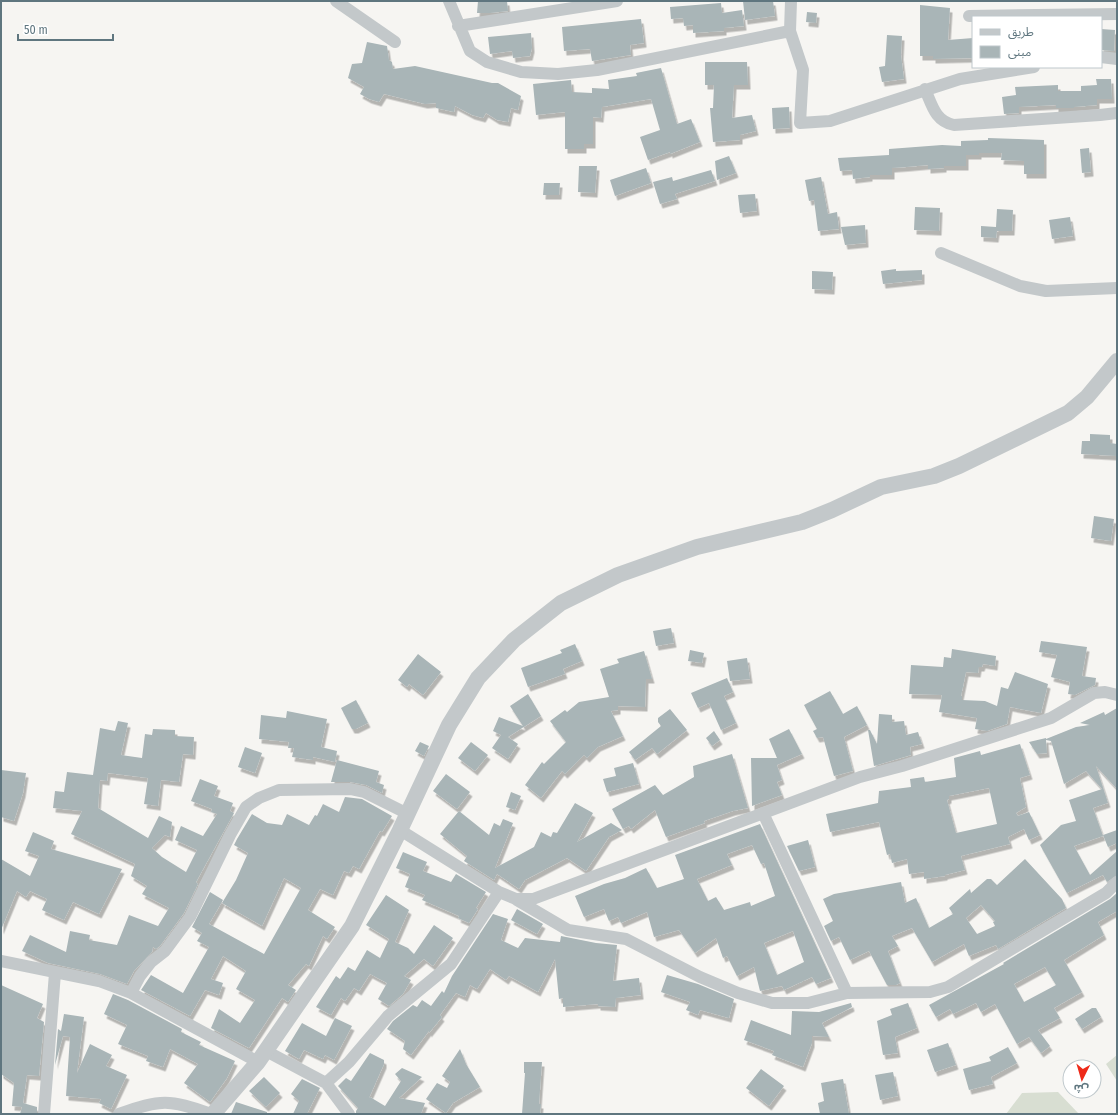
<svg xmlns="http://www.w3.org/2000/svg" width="1118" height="1115" font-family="'Fira Sans Condensed','Noto Sans Arabic',sans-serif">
<defs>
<filter id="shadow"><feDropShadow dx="2.5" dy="4.5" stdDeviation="0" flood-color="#0004"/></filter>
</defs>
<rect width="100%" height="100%" fill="#f6f5f2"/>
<path fill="#d8ded2" d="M1117 1055V1081L1106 1064Z
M1058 1092 1079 1114H1006L1022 1093Z"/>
<path fill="#a9b5b7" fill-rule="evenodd" filter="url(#shadow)" d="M478 1H507L508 11 490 13H477Z
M743 1H773L775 16 745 20Z
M721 3 722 13 742 10 744 26 724 28V31L693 33V25L684 26 683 18 671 19 670 7Z
M920 5 950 8 948 40 973 38V58L933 59V56H920Z
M807 12 817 13 816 23 806 22Z
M641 19 644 43 630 45 631 55 592 61 590 49 564 51 562 27Z
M1101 29 1115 30 1114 51 1101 50Z
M531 33 532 48 530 56 513 58 512 51 490 54 488 37Z
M887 35 902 36 901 55 904 79 882 82 879 67 885 66Z
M367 42 387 46 389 60 392 62 393 69 415 66 492 83H498L521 96 518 110 511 108 508 122 497 120 486 113 483 118 472 115 455 106 454 112 436 108V103L425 104 384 94 379 102 369 99 360 94 364 87 348 78 352 64 362 63Z
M705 62H747L748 85H734L732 118 752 115 756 131 740 135V140L713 142 710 108H713L714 85H705Z
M661 68 677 124 691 119 700 142 670 154V152L648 160 640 137 660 130 651 99 602 107 601 118 593 117V144H584V149H565V112L536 115 533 84 571 80 572 92 592 93V88L609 89 608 80 637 76 636 73Z
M1096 79H1111L1112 99H1097V105L1074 107V108H1056V105L1019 107V113L1004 114 1002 97 1016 95 1015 87 1058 85V91H1081V86L1097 85Z
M789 107 790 128 773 129 772 108Z
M988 138 1044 140V174H1024V161L1001 160 1002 153H979V155H966V166H944V168L928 169V165L906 167 892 168V175H870V177L853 179 852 170 840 171 838 158 889 155V149L942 145 961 146V141L988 140Z
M1089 148 1091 172 1082 173 1080 149Z
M729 156 736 173 717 180 715 161Z
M579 166H597L595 193 578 192Z
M646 168 651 183 615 196 610 180Z
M711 170 715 181 675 194 677 199 660 204 653 182 672 177 673 181Z
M821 177 828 214 837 212 839 229 818 231 814 200 809 201 805 180Z
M544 183H560L559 195H543Z
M755 194 757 211 740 213 738 195Z
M915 207 940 208 939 231 914 230Z
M997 209 1013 210 1012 231H997L996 238 981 237V226L996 227Z
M1070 217 1073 236 1052 239 1049 220Z
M865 225 866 243 845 245 841 227Z
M896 269V271L922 270V280L883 284 881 271Z
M812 271 833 272 832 290 812 289Z
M1090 434 1110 435V443L1117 444V456L1081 454 1082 441H1090Z
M1094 516 1114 519 1111 541 1091 538Z
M671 628 674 643 656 646 653 631Z
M1041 641 1087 647 1082 676 1096 678 1095 685 1075 695 1068 694 1070 682 1051 677 1057 655 1039 652Z
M575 644 582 661 563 669 565 674 528 687 521 668 562 653 560 650Z
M952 649 996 656 995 666 983 664 982 667H979L978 673 966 672 961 696H962V700L985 701 997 706 1001 687 1008 689 1015 672 1048 684 1041 713 1010 707 1007 724 987 731 975 729 977 718 939 712 942 695 909 694 911 665 943 667 944 657 951 658Z
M690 650 704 653 702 663 688 661Z
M644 651 652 679H646L645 707 618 706V710L611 711 623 736 598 747 587 758 584 755 565 774 562 771 541 798 525 785 542 762 544 764 566 742 550 721 565 710 567 712 579 702 609 697 600 669 619 663 617 659Z
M418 654 441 672 423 695 409 684 407 687 398 680Z
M747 658 750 679 730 681 727 661Z
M727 678 733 692 724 696 736 723 721 730 709 703 698 708 691 693Z
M830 691 843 714 857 706 867 725 844 737 853 771 834 776 823 737 817 738 813 731 817 729 804 705Z
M528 694 541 716 508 737 518 744 508 759 492 748 501 735 493 731 499 717 523 726 510 706Z
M356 700 368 723 356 729H352L341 708Z
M1117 708V789L1096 766 1108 803 1093 808 1103 836 1074 846 1090 875 1117 851V875L1107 882 1103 875 1067 893 1040 845 1061 825 1076 821 1069 800 1102 789 1086 771 1064 784 1051 741 1046 740 1047 753 1037 754 1029 742 1046 738V739L1076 727 1090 725 1080 723 1104 712 1105 715Z
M670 709 687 730 657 754 652 748 635 760 629 752 661 726 658 722V718Z
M287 711 327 719 321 747 337 751 335 762 313 757V760L292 757 294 748H288L289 742 259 739 261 715 286 718Z
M879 714 892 715V722L904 721 906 735 918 732 922 744 910 747 911 755 874 766 868 730H870L877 744Z
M118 721 128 723 121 755 142 758 145 734 152 735 153 729 175 730V736L194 737 193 755 183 754 179 782 161 780 158 806 144 804 148 778 108 773 107 781 100 780 98 808 148 838 159 816 172 822 170 837 165 835 152 848 162 857 186 872 197 850 175 840 181 826 203 836 217 814 211 812 212 809 191 801 200 779 218 786 214 796 233 803 230 811 234 813 196 882 198 884 184 913 160 946 156 949 153 947 152 952 134 971 127 984 100 974 48 963 22 951 30 935 66 952 70 931 90 935 89 940 117 945 129 915 158 926 169 908 142 894 147 886 131 876 135 864 71 834 82 811 53 808 55 791 64 792 67 772 93 775 100 728 115 731Z
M789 729 802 754 777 765 782 780 777 782 782 795 752 806 751 758H777L769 739Z
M714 731 720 740 712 746 706 738Z
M420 742 429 746 424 756 415 751Z
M471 742 488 755 475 771 458 758Z
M1020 744 1030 775 1020 778 1026 807 1016 813 1018 816 1029 812 1040 835 1029 840 1024 829 1008 837 1010 844 961 856 965 870 945 875V876L924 879V872L909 874 907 859 892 863 890 854 887 855 879 822 830 832 826 814 878 803 879 791 911 787 910 779 924 777 925 782 956 777 954 758 980 751 981 755ZM989 788 997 824 956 833 947 800 949 799V796Z
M245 747 262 753 255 773 238 767Z
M732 754 748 808 733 811 704 821 705 823 666 837 655 810 631 829 629 826 623 829 612 809 655 785 663 795 694 777 693 766Z
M337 760 379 771 376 782 384 785 382 793 366 785 350 782H331Z
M633 763 639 784 607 792 603 779 616 776 614 768Z
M1 770 26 773 23 793 14 821 1 817Z
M446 774 470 792 457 809 433 791Z
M511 792 521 796 515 810 506 807Z
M345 797 362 799 392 816 382 832 380 831 359 869 353 866 349 873 344 871 333 895 320 889 308 910 335 927 327 939 323 936 309 966 306 964 288 985 296 990 288 1002 282 998 249 1048 211 1028 219 1009 240 1023 255 1000 236 989 246 971 223 956 211 979 223 983 219 995 205 990 190 1016 141 990 151 975 183 993 209 947 197 941 202 933 192 927 210 892 223 900 209 924 264 954 301 888 284 878 262 926 222 903 236 880 248 853 234 845 237 839 252 814 267 823 282 825 287 814 309 825 315 815 317 816 323 804 339 812Z
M575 803 593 813 577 842 611 823 622 830 609 837 586 871 567 858 525 880 519 889 497 874 494 880 464 861 467 856 440 834 459 811 489 835 494 823 500 826 503 819 513 823 495 868 534 847 541 832 551 837 553 832 557 833Z
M760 824 831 978 816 984 812 977 784 990 782 986 760 991 754 967 737 976 727 956 723 958 716 938 695 953 679 930 654 937 647 912 621 923 618 917 609 921 604 909 584 917 575 896 604 884 625 878 646 868 657 888 684 879 675 855ZM752 845 761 864 764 863 775 896 751 906 750 902 724 910 716 897 708 901 697 879 732 865 727 854ZM793 931 804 962 777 975 764 943Z
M1117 830V843L1108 847 1103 835Z
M33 832 54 841 51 849 122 869 99 914 73 902 64 920 42 910 47 899 30 891 26 897 17 891 1 930V859L30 876 39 856 25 851Z
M808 840 815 867 799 871 787 846Z
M403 852 427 862 423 871 451 882 456 874 486 892 476 908 478 909 469 923 458 918 459 916 422 900 425 895 405 887 410 874 396 868Z
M1025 859 1062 899 1066 908 998 949 996 945 969 956 964 944 932 962 912 928 892 936 898 946 888 951 900 983 896 985H887L869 951 850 960 839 937 831 941 824 926 833 921 823 899 834 894 901 882 905 903 916 898 929 928 953 914 949 908 970 889 971 893 987 879H991L997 885ZM981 905 995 921 993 922 995 926 977 934 966 918Z
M1117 893V911L1098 922 1104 935 1064 960 1082 992 1054 1008 1060 1018 1038 1030 1050 1046 1041 1053 1029 1037 1017 1044 995 1004 981 1012 976 1003 953 1014 950 1009 936 1017 929 1005 1004 964 1003 963 1110 899ZM1045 967 1056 985 1024 1002 1014 984Z
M386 895 409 910 395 942 408 948 414 954 434 925 453 938 433 966 424 959 404 976 411 980 403 994 389 1006 378 999 387 983 370 974 359 991 354 988 345 1001 341 998 331 1015 316 1007 336 976 340 979 348 967 355 971 367 950 380 958 389 939 366 925Z
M517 909 543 924 537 934 511 920Z
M493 914 508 919 501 940 518 948 525 938 560 942 561 936 596 943 617 945 613 981 639 978 641 995 616 998 615 1007 598 1006V1004L563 1007V998L559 999 555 959 538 992 509 976 506 980 490 969 477 989 470 985 465 997 456 993 440 1015 442 1017 429 1033V1031L411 1055 403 1049 405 1041 387 1029 393 1021 413 1005 417 1007 422 1000 431 1006 442 991 444 993 452 976Z
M667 975 698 984 734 999 729 1018 700 1010 698 1015 686 1010 690 1002 661 992Z
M1 985 43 1004 37 1018 44 1022 39 1076 27 1075 23 1103 37 1107V1114H20L22 1107 12 1106 14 1083 1 1074Z
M113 994 128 1000 182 1029 181 1032 201 1042 199 1045 235 1061 227 1078 210 1102 184 1083 198 1064 170 1049 163 1067 146 1061 148 1056 118 1044 127 1025 104 1014Z
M851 1003 852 1007 822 1023 829 1037 812 1036V1043L803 1067 772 1055 774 1051 744 1040 751 1020 791 1035 792 1011 819 1012Z
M908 1003 917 1028 895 1037 898 1053 883 1055 877 1021 892 1015 890 1009Z
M1092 1008H1096L1101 1017 1082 1029 1075 1019Z
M64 1014 84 1017 77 1073 90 1044 112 1055 106 1066 127 1075 111 1109 99 1103 101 1099 66 1096 70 1037 63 1036 55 1065 58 1029 61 1031Z
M335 1018 352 1026 334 1060 325 1055 323 1059 304 1050 299 1059 285 1051 302 1023 326 1036Z
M948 1043 956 1065 935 1072 927 1050Z
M1008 1047 1017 1063 991 1077 993 1084 969 1090 963 1069 991 1061 989 1057Z
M460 1049 466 1064 480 1087 453 1103 446 1113 426 1099 437 1083 447 1088 450 1082 442 1076Z
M370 1053 384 1060V1064L369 1098 370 1097 385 1106 401 1081 395 1074 402 1068 422 1077 399 1098 425 1103 421 1114H356V1111L358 1108 338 1086 346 1078 351 1081Z
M524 1062H542L539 1104H541L540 1114H522L525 1073H524Z
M761 1069 784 1086 769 1106 746 1088Z
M893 1072 898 1096 880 1100 875 1075Z
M264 1077 280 1093 266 1107 249 1091Z
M302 1079 320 1088 307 1114H293L299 1101 291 1094Z
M843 1079 849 1114H820L818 1103 824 1101 821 1083Z
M236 1102 267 1112V1114H231Z"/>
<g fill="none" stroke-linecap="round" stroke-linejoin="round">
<path stroke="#c3c8ca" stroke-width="12" d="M336 1 395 42
M449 1 470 51 487 62 521 72 558 74 597 70 790 31
M791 1 790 31 803 70 800 123 830 121 960 79 1034 67
M969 16 1117 14
M458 26 617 1
M1101 57 1117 59
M925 89C932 105 935 121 954 125L1100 115 1117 113
M941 253 1020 286 1046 291 1117 288
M763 813 847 993
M400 830 499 892 516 899H533L860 777 902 766 1051 718 1094 693 1105 692 1117 695
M517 900 568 930 626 939 700 977 738 993 772 1003H808L847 993 930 992 948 987 1106 893 1117 882
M1 961 99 981 131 993 258 1062
M131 993 140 976 151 962 165 951 190 917 230 835 246 807 259 798 279 790 350 789 364 792 408 814
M266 1051 326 1083 349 1114
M326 1083 349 1062 388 1016 451 964 499 892
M44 1114 55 973
M119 1114C161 1099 169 1099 211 1114"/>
<path stroke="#c3c8ca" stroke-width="16" d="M213 1114 258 1062 352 926 400 830 449 725 478 678 514 640 561 603 618 575 697 547 802 522 832 510 881 487 934 476 959 466 1068 413 1087 397 1117 361"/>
</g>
<rect width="1118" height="1115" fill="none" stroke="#5f767f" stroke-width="4"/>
<rect x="972" y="16" width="130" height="52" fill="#ffffff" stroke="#bfc8cc"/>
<rect x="980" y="29" width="20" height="6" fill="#c3c8ca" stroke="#bfc8cc"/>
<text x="1008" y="36" font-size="12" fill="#5f767f">طريق</text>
<rect x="980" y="46" width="20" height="12" fill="#a9b5b7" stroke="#bfc8cc"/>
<text x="1008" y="56" font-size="12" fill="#5f767f">مبنى</text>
<g transform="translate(1082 1079) rotate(185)"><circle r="19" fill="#ffffff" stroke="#bfc8cc"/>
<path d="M0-3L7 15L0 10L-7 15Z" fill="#ee2a19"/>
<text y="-6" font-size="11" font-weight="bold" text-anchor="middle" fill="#5f767f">ش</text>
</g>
<path d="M18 34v6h95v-6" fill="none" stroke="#5f767f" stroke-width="2"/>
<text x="24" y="34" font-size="12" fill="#5f767f" stroke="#ffffff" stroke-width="3" paint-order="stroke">50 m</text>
</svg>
